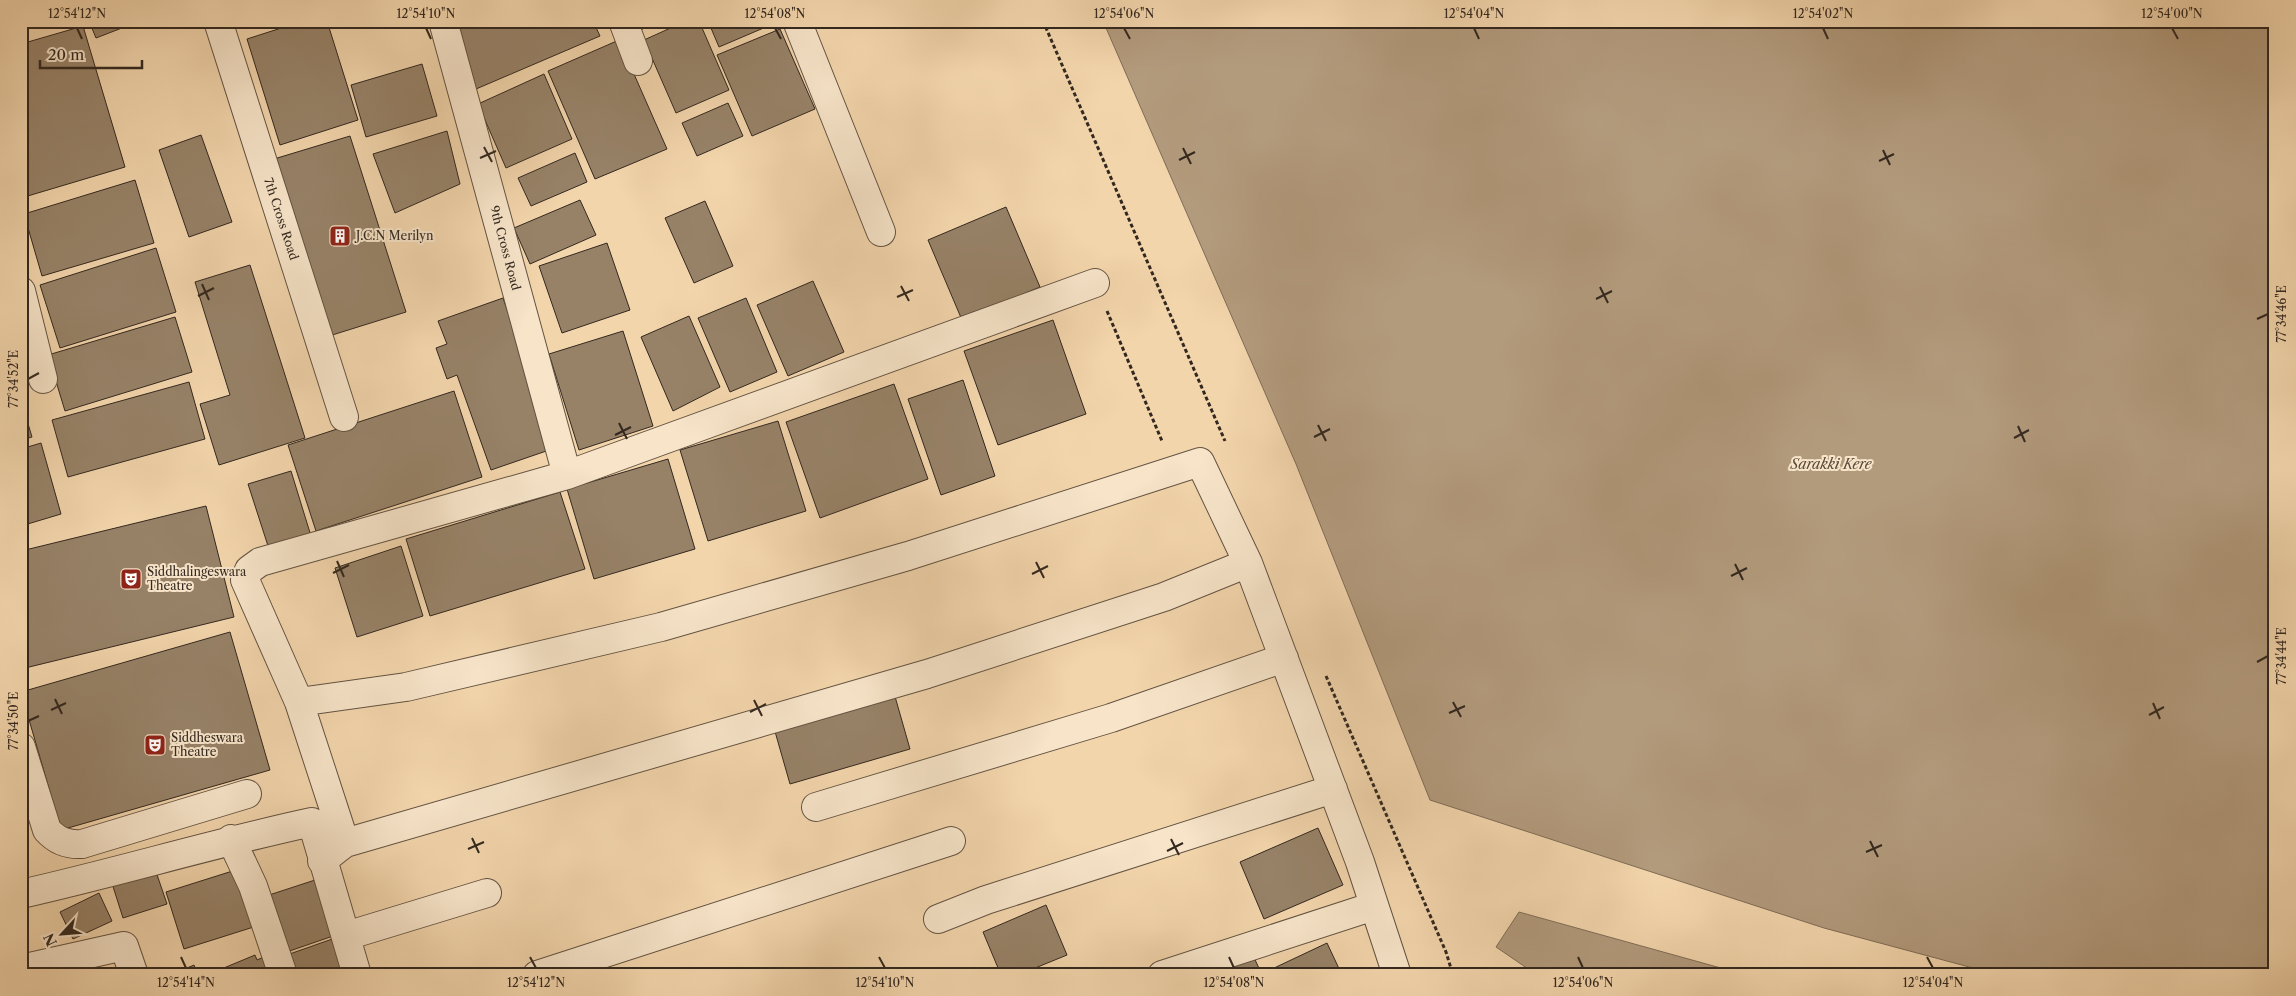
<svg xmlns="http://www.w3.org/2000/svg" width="2296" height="996" font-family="'Libre Caslon Text',serif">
<rect width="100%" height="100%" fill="#f3d5ac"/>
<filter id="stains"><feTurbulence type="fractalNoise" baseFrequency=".004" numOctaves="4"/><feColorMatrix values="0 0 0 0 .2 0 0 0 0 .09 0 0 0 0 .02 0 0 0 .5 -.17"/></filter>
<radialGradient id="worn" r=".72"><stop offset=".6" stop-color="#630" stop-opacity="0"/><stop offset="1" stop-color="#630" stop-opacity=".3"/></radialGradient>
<path fill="#b29a7c" stroke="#7f6c57" d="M1103 21H2275V975H1999L1824 928 1430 800 1296 464Z
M1519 912 1746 975H1537L1496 947Z"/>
<path fill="#978268" stroke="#33281f" d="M89 21H140L96 38Z
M303 21H327L358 120 280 145 247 39Z
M446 21H593L600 36 476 89Z
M634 21H660L638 31Z
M686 21H699L729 90 676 113 644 40Z
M708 21H780L719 47Z
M83 26 125 167 21 198V44Z
M780 29 815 109 752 136 717 55Z
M619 40 667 149 595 179 548 71Z
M422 64 437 116 366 137 351 85Z
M544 74 572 139 506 168 478 104Z
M728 103 743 136 697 156 682 123Z
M447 131 460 184 395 213 373 154Z
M201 135 232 222 189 237 159 150Z
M350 136 406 312 329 336 274 159Z
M575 153 587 182 531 206 518 178Z
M135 180 154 243 42 276 24 214Z
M580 200 596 235 530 264 514 228Z
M705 201 733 266 694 283 665 218Z
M1006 207 1040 287 962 320 928 240Z
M607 243 630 310 562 333 539 266Z
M156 248 176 312 60 348 40 285Z
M250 265 305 438 219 465 200 404 230 395 195 282Z
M813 281 844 352 788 376 757 305Z
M503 298 555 448 491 470 457 375 447 379 436 348 447 344 438 321Z
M746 298 777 372 730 392 698 318Z
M689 316 720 387 673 411 641 337Z
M175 317 192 372 65 411 48 355Z
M1053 320 1086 414 998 445 964 351Z
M623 331 653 426 579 450 549 354Z
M963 380 995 476 941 495 908 399Z
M189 382 205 439 68 477 52 420Z
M894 384 928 479 820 518 786 422Z
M454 391 482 477 316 531 288 445Z
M21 400 32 437 21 440Z
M778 421 806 511 708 541 680 450Z
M41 443 61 514 21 526V449Z
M668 459 695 549 594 579 567 489Z
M291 471 311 536 269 549 248 484Z
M560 492 585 569 430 616 406 539Z
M206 506 234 617 21 669V551Z
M401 546 423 616 357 637 335 568Z
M230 632 270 770 61 830 21 692Z
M894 693 910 749 790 784 774 728Z
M1318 828 1343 885 1264 919 1240 862Z
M153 863 167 904 123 918 110 877Z
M242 868 260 925 184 949 166 892Z
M315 880 333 936 278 955 260 898Z
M99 893 112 921 73 939 60 912Z
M1046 905 1067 955 1018 975H1001L983 932Z
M338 937 350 972 342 975H291L284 956Z
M1327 943 1342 975H1275L1272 969Z
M1252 953 1262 975H1205Z
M255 955 257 960 266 956 274 975H207Z
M194 965 198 975H171Z"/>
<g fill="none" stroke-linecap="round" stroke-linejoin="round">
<g stroke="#635342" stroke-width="30">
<path id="minor" d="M218 21 344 417
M443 21 567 475
M623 21 638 61
M797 21 881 232
M21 291 43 379
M299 702 406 687 661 627 908 556 1200 462 1248 563 1360 862 1397 975
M21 747 47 830C57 841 67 845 82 844L247 794
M816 807 1111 718 1284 658
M231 839 253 886 283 975
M345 843 299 702 245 580 249 570 260 562 567 475 1095 283
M322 861 345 843 927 674 1164 597 1248 563
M21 894C119 872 214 843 312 822L357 975
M938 919 986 900 1333 789
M346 936 487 893
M21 969 124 946 134 975
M537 975 951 841
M1162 975 1374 906"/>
</g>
<path stroke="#33281f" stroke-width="3" stroke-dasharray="4 2.5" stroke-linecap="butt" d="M1043 21 1225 441
M1107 311 1162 441
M1326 676 1446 952 1453 975"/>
<use href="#minor" stroke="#f7e4c9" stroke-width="28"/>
</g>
<path fill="none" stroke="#33281f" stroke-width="2" d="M77 28 82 39M426 28 431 39M775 28 781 39M1124 28 1130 39M1474 28 1479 39M1823 28 1828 39M2172 28 2178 39M484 147 492 162M1183 148 1191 164M1883 150 1890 165M480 158 496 151M1179 160 1195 152M1879 161 1894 154M202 284 209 300M901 286 909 301M1600 287 1608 303M198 296 214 288M897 297 913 290M1596 299 1612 291M2257 319 2268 314M28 379 39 373M619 423 627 439M1318 425 1326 441M2018 426 2025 442M615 435 631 427M1314 437 1330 429M2014 438 2029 430M337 561 344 577M1036 562 1044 578M1735 564 1743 580M333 573 349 565M1032 574 1048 566M1731 576 1747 568M2257 662 2268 656M55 699 62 714M754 700 762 716M1453 702 1461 717M2153 703 2160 719M51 710 66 703M750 712 766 704M1449 713 1465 706M2149 715 2164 707M28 721 39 716M472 838 479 853M1171 839 1179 855M1870 841 1878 857M468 849 484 842M1167 851 1183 843M1866 852 1882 845M181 957 186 968M530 957 536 968M879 957 885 968M1229 957 1234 968M1578 957 1583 968M1927 957 1933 968"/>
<defs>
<g id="building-square" transform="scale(1.125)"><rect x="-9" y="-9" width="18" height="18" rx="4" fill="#8f2418" stroke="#f7e4c9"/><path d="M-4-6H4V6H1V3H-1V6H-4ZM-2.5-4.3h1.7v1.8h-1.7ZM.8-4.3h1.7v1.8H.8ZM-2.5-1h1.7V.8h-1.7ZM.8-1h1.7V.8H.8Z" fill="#fff"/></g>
<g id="theatre-square" transform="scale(1.125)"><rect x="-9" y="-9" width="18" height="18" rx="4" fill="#8f2418" stroke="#f7e4c9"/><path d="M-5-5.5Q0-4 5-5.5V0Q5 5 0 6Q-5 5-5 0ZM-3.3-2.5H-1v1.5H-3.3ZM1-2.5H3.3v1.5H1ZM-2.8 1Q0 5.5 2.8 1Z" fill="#fff"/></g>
</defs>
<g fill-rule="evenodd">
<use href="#building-square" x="340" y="236"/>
<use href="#theatre-square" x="131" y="579"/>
<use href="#theatre-square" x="155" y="745"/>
</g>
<g text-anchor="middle" stroke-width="4" stroke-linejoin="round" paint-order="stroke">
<g font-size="12" fill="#33281f" stroke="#f7e4c9">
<text transform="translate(281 219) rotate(72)" y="4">7th Cross Road</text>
<text transform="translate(505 248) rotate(75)" y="4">9th Cross Road</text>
</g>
<g font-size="12" fill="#33281f" stroke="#f7e4c9" text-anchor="start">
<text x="356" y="240">J.C.N Merilyn</text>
<text x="147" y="576">Siddhalingeswara<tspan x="147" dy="14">Theatre</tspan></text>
<text x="171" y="742">Siddheswara<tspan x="171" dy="14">Theatre</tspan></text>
</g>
<g font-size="14" font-style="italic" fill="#594a3b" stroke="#f7e4c9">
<text x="1831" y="469">Sarakki Kere</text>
</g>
</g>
<rect width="2296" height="996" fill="none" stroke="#f3d5ac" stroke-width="55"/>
<g transform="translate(62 934) rotate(244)" stroke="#f7e4c9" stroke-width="4" paint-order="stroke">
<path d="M0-4L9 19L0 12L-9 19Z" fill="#33281f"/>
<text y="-8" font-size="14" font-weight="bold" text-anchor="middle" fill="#33281f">N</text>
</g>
<path d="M40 60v8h102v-8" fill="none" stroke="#33281f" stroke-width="2.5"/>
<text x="48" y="60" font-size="15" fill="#33281f" stroke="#f7e4c9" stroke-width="4" paint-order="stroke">20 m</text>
<rect x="28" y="28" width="2240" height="940" fill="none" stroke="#33281f" stroke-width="2"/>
<g font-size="12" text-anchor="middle" fill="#33281f">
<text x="77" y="18">12°54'12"N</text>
<text x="426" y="18">12°54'10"N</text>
<text x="775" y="18">12°54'08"N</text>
<text x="1124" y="18">12°54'06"N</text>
<text x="1474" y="18">12°54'04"N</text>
<text x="1823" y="18">12°54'02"N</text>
<text x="2172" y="18">12°54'00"N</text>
<text transform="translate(2282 314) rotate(-90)" y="4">77°34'46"E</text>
<text transform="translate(14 379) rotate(-90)" y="4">77°34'52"E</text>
<text transform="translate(2282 656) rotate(-90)" y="4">77°34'44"E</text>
<text transform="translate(14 721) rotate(-90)" y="4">77°34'50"E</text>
<text x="186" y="987">12°54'14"N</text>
<text x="536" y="987">12°54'12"N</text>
<text x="885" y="987">12°54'10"N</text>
<text x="1234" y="987">12°54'08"N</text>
<text x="1583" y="987">12°54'06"N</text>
<text x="1933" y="987">12°54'04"N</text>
</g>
<rect width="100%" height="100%" filter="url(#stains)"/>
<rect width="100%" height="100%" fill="url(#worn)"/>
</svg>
